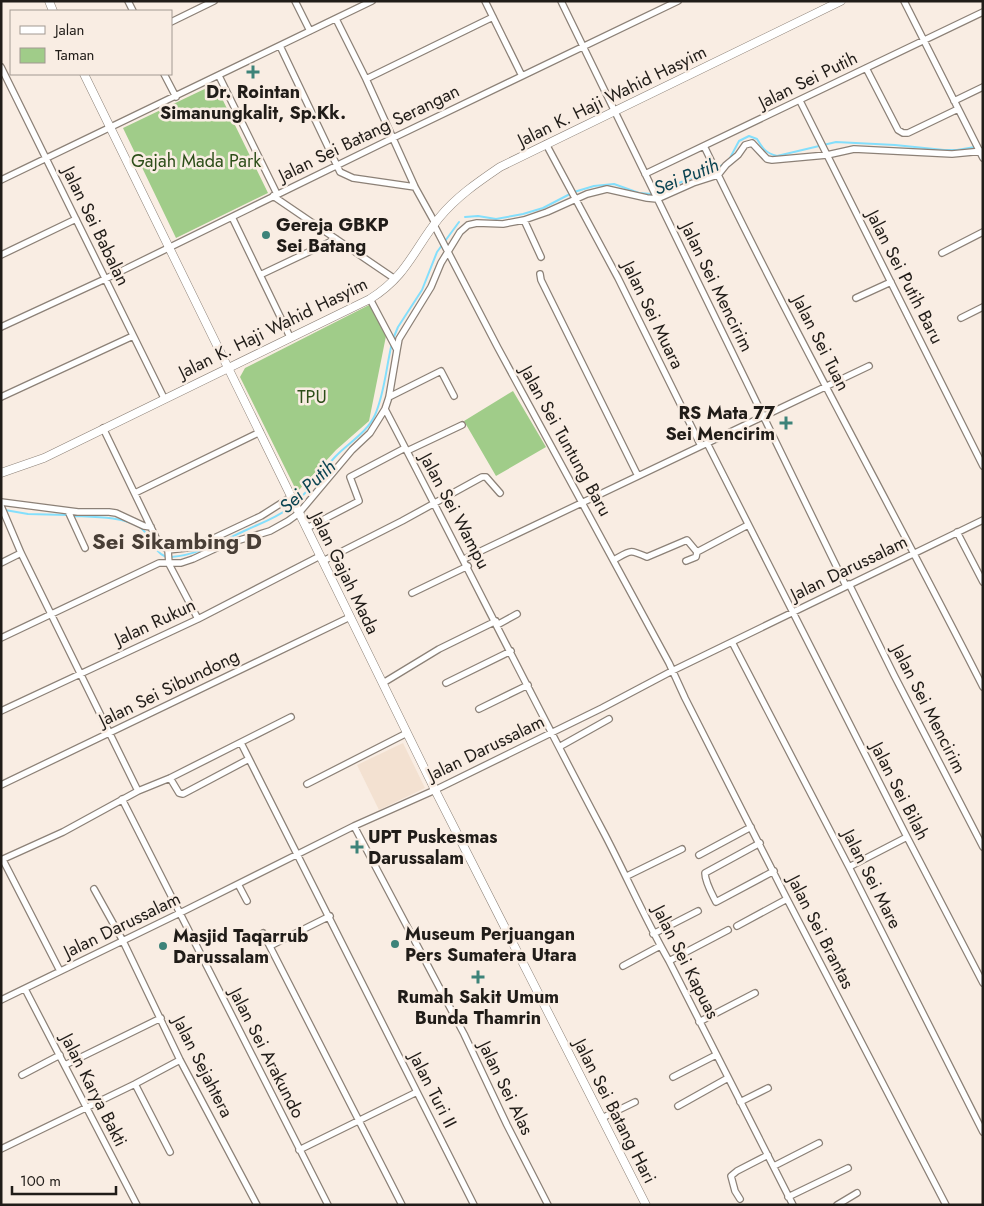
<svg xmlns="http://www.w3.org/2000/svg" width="984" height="1206" font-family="Jost,sans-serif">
<rect width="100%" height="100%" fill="#f9ede3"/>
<path fill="#f3e1d1" d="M403 743 425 788 379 810 357 765Z"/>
<path fill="#a0cc89" d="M215 84 268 193 176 238 123 128Z
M371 304 386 336 369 421 336 450 297 492 240 377 245 368Z
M513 391 546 447 496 476 464 421Z"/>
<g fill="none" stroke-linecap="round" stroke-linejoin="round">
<path stroke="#84dffc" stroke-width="2" d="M730 158 739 141 749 136 757 139C763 149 766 153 777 156L836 142 895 145 944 150H957L975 147
M574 192 594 186 614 184 639 193 652 194 723 165
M465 217 478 216 496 219 523 214 543 208 570 194
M393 339 398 327 422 290 437 252 459 222
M297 501C312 488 322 471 335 457 348 443 367 433 375 415 385 392 386 367 392 343
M5 510 28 514 67 515
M72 516C92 517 123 516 141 528 152 537 152 551 166 557
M171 557C198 555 220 542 244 531 261 523 277 518 292 506"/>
<g stroke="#8c8177" stroke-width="8">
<path id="street" d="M128 1 133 11
M295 1 310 31
M485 1 522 76
M561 1 846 586
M904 1 983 158
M336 19 366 79 415 187 435 223
M171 22 214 1
M280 46 340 172 353 178 415 187
M1 67 164 398
M866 68 898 130 903 133H908L958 109
M164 74 176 97
M219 76 277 194
M366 79 493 17
M800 101 983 466
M954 101 983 87
M546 144 618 278 701 446
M704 146C792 329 891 506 983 687
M645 174 983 12
M1 180 372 1
M273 196 395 279
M232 217 290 337
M524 220 541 257
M434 225 498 348 669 663 685 698 787 899 946 1205
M942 253 983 232
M1 255 76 219
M540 274 541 280 638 476
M260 275 336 239
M856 298 891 282
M370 299 397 350 389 397 385 409C459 550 529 692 604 833 626 875 645 919 669 961L793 1205
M961 318 983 307
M1 327 105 279 393 138 678 1
M397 350 399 339 431 287 441 263 460 232 468 225 477 223 503 224 524 220 547 212 587 194 607 189 647 198 657 199 693 183 718 175 726 165 738 155 745 145 752 143 767 159 772 160 827 155 854 149 952 154 983 151
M1 397 133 336
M389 397 441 371 454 396
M103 428 159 544 168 550 195 547 261 516 291 497
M707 443 907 837 983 983
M407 451 462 425
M135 493 260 432
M1 502 78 512H109L116 513 144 526 151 527
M1 506 21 553 138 791
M68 511 85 548
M307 528 359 501 350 477 405 448
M957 532 983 582
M168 550 169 564 198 619
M464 559 869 366
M614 560C631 550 629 549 647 557L687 540 697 552
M323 561 402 521 482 477H486L500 493
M686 561 696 557 697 552 748 525
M1 563 21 553
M849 584 894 675 983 847
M412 593 468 566
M497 625 517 614
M1 638 159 563H181L193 559 223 545 270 531 288 521 299 513 352 450 370 433 385 409
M732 642 849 867 983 1132
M383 683 439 649 496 621
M446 683 511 651
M479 709 528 685
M1 711 198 619 320 556
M241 743 474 1205
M559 747 609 719
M170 778 179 793 183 794 249 759
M307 784 407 733
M1 785 350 617
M122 799 328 1205
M354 826 464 1034 507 1125 548 1205
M760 843 705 873C705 882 712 894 716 902L774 871
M699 855 751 827
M1 860 63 832 138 791 170 778 291 717
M3 860 60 971
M849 867 907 837
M627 876 682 849
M238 884 247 901
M94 889 123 941 180 1060 257 1205
M737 926 787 899
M263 933 402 1205
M653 934 698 911
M270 946 330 916
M669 961 728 930
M623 966 660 946
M25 989 137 1205
M1 1000 180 913 354 826 435 790 602 708 672 671 983 520
M699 1022 755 993
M65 1065 161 1018
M22 1075 60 1055
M673 1077 716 1055
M135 1084 170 1152
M740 1102 768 1088
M678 1106 728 1078
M602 1118 635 1102
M1 1149 135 1084 180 1060
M299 1150 417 1092
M774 1166 819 1143
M788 1197 848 1168
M740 1199 735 1191 731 1176 737 1171 768 1155
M837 1205 857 1193"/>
</g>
<g stroke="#8c8177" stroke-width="9">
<path id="secondary" d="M49 1 53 11
M84 74 435 790 646 1205
M1 473 44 458 370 299C407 276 414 249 439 218 456 197 478 182 500 167L841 1"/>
</g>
<use href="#street" stroke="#fff" stroke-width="5.5"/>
<use href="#secondary" stroke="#fff" stroke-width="8"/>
</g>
<g fill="#3d8379" stroke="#f9ede3" stroke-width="2">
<path d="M250.5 64.5h5v5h5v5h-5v5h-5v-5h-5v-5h5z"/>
<circle cx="266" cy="235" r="5"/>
<path d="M783.5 415.5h5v5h5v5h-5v5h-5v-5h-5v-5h5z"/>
<path d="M354.5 839.5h5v5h5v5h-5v5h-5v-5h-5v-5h5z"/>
<circle cx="395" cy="944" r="5"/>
<circle cx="163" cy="946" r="5"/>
<path d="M475.5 969.5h5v5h5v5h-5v5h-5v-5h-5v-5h5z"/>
</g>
<g text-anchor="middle" stroke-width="5" stroke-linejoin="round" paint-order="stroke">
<g font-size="18" fill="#201c18" stroke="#f9ede3">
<text transform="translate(808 80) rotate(-26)" y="6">Jalan Sei Putih</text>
<text transform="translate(612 96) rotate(-26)" y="6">Jalan K. Haji Wahid Hasyim</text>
<text transform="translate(369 133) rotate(-26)" y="6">Jalan Sei Batang Serangan</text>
<text transform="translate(96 226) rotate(64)" y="6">Jalan Sei Babalan</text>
<text transform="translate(905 277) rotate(63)" y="6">Jalan Sei Putih Baru</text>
<text transform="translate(717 287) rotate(64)" y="6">Jalan Sei Mencirim</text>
<text transform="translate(653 315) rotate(64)" y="6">Jalan Sei Muara</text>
<text transform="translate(273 328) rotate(-26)" y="6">Jalan K. Haji Wahid Hasyim</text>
<text transform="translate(821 343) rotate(63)" y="6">Jalan Sei Tuan</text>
<text transform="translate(566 441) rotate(61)" y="6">Jalan Sei Tuntung Baru</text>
<text transform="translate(455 511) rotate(62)" y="6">Jalan Sei Wampu</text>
<text transform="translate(849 568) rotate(-26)" y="6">Jalan Darussalam</text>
<text transform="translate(345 573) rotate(64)" y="6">Jalan Gajah Mada</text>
<text transform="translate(155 622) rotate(-25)" y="6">Jalan Rukun</text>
<text transform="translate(169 688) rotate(-26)" y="6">Jalan Sei Sibundong</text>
<text transform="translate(929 709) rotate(63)" y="6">Jalan Sei Mencirim</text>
<text transform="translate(486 748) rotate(-26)" y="6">Jalan Darussalam</text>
<text transform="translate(900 791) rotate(63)" y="6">Jalan Sei Bilah</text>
<text transform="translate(872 879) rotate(63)" y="6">Jalan Sei Mare</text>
<text transform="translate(122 925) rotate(-26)" y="6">Jalan Darussalam</text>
<text transform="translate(821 932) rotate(63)" y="6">Jalan Sei Brantas</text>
<text transform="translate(686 962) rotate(63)" y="6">Jalan Sei Kapuas</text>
<text transform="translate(267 1053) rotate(63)" y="6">Jalan Sei Arakundo</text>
<text transform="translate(203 1067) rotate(63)" y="6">Jalan Sejahtera</text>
<text transform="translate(506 1088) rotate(64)" y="6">Jalan Sei Alas</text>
<text transform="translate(94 1090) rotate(63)" y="6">Jalan Karya Bakti</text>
<text transform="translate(433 1090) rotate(63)" y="6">Jalan Turi II</text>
<text transform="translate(615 1111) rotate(63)" y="6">Jalan Sei Batang Hari</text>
</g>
<g font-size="18" font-weight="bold" fill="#201c18" stroke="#f9ede3" text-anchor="start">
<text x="253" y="98" text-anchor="middle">Dr. Rointan<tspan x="253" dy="21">Simanungkalit, Sp.Kk.</tspan></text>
<text x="276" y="231">Gereja GBKP<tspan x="276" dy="21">Sei Batang</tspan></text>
<text x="775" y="419" text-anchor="end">RS Mata 77<tspan x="775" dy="21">Sei Mencirim</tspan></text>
<text x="368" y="843">UPT Puskesmas<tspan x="368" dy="21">Darussalam</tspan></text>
<text x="405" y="940">Museum Perjuangan<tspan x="405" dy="21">Pers Sumatera Utara</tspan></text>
<text x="173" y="942">Masjid Taqarrub<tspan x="173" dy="21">Darussalam</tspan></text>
<text x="478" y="1003" text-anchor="middle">Rumah Sakit Umum<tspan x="478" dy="21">Bunda Thamrin</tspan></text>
</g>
<g font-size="18" fill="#2d4e19" stroke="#f9ede3">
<text x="196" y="167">Gajah Mada Park</text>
<text x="312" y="403">TPU</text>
</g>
<g font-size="19" font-style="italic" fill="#0b4452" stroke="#f9ede3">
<text transform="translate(686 176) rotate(-22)" y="7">Sei Putih</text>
<text transform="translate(307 486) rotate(-43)" y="7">Sei Putih</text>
</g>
<g font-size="22" font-weight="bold" fill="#483e36" stroke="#f9ede3">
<text x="177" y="549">Sei Sikambing D</text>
</g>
</g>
<rect width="984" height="1206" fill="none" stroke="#201c18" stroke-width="5"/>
<rect x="10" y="10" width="162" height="65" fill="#f9ede3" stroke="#a29992"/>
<rect x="20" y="26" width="25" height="8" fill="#ffffff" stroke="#a29992"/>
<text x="55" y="35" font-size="15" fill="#201c18">Jalan</text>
<rect x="20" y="48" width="25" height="15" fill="#a0cc89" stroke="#a29992"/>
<text x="55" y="60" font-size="15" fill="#201c18">Taman</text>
<path d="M12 1186v8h104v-8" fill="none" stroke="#201c18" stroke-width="2.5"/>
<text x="20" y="1186" font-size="15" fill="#201c18" stroke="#f9ede3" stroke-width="4" paint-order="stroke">100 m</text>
</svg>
